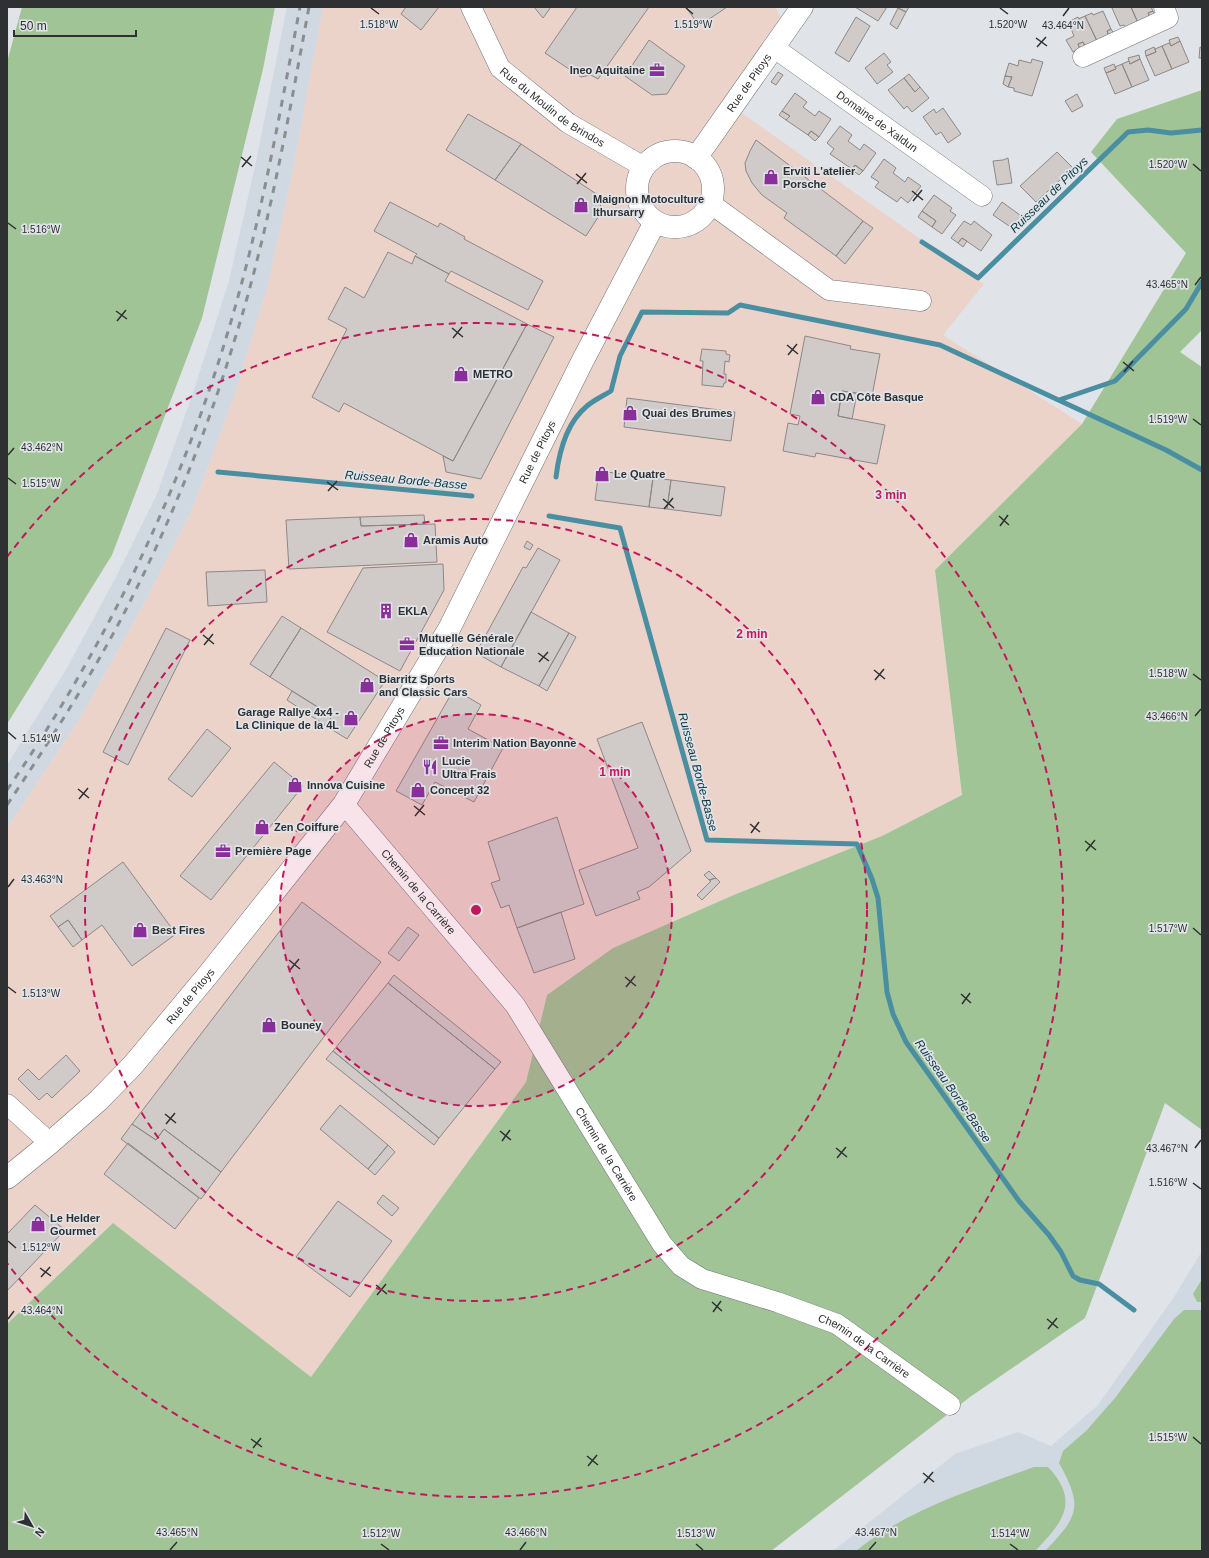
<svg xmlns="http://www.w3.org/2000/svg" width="1209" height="1558" font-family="Helvetica,sans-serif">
<rect width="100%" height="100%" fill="#e0e3e7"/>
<path fill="#d0d8e1" d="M287 7H323L294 165 268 285 234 397 192 510 144 604 79 720 7 828V765L67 668 117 575 157 494 192 396 229 281 256 162Z
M1202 1251V1551H833L955 1454 1018 1432 1051 1446 1098 1405 1174 1297Z"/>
<path fill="#ecd3ca" d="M323 7H775L782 20 739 111 984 284 943 335 1082 424 935 570 962 795 882 836 736 894 613 948 547 995 526 1082 311 1377 113 1223 7 1324V828L79 720 144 604 192 510 234 397 268 285 294 165Z"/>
<path fill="#a0c496" d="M22 7H275L263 69 202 318 112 555 7 724V62Z
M1202 90V330L1180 352 1202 367V1130L1165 1103 1085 1318 970 1397 771 1551H7V1324L113 1223 311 1377 526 1082 547 995 613 948 736 894 882 836 962 795 935 570 1082 424 1186 253 1091 152 1117 119Z
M1202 1279V1302H1197L1193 1294Z
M1184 1310H1202V1551H1045C1079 1516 1083 1506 1059 1463L1063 1451 1086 1431 1115 1398 1174 1319Z
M1034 1467H1048C1081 1502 1062 1523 1035 1551H856C908 1509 972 1490 1034 1467Z"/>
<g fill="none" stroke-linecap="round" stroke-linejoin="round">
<path stroke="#4a8ea2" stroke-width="5" d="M922 242 978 278 1128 132 1148 130 1171 133 1202 130
M1059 400 1115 381 1186 309 1202 282
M218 472 472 496
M556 477C559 452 566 423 587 406 594 400 603 396 611 391L620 356 642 312 728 313 740 305 940 345 1166 450 1202 470
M549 516 620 528 707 840 857 844 872 879 878 898 887 992 893 1014 906 1042 1019 1201 1049 1235 1061 1252 1073 1276 1080 1280 1099 1284 1134 1310"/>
</g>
<path fill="#d0cbc9" stroke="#8c8886" d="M406 7H439L421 30 401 14Z
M534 7H551L543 18Z
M577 7H649L598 79 591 75 581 77 545 53Z
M686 7H727L699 26Z
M855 7H887L878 21Z
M899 7H909L906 12 898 8Z
M1114 7H1131L1138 23 1127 28 1124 25 1120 26 1112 8Z
M1131 7H1151L1153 11 1148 13 1150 17 1138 23Z
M898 8 906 12 897 29 890 24Z
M1103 11 1111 29 1107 31 1109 36 1097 41 1085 16 1092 13 1093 15Z
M1153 11 1155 15 1150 17 1148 13Z
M1085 16 1097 41 1085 46 1083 42 1078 44 1080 49 1073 52 1066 40 1074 36 1070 26 1080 22 1078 19Z
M856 17 870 26 849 62 835 53Z
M1078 17 1080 22 1070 26 1068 22Z
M1111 29 1114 34 1109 36 1107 31Z
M1178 37 1180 41 1171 46 1169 40Z
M649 40 685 66 667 94 652 95 625 76Z
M1180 41 1189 62 1172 69 1162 46 1169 43 1171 46Z
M1083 42 1085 46 1080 49 1078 44Z
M1162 46 1172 69 1155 76 1146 56 1156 52 1155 49Z
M1154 47 1156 52 1146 56 1145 51Z
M1200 47 1202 48V58H1199Z
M884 53 891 62 887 65 893 72 877 84 865 68Z
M1139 55 1140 59 1130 64 1128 58Z
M1032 59 1043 62 1032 96 1014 91V88L1008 87 1012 77 1005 76 1009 63 1018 66 1019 60 1031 63Z
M1140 59 1149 80 1132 87 1122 64 1129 61 1130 64Z
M1114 64 1116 69 1106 73 1104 68Z
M1122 64 1132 87 1115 94 1106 73 1116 69 1115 67Z
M778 72 783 75 776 85 771 82Z
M909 74 920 87 915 92 904 78Z
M1005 76 1012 77 1008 87 1003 84Z
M904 78 915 92 920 87 929 98 912 112 907 106 904 109 888 90Z
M795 93 807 102 803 107 815 116 819 111 831 119 819 137 811 131 808 135 786 120 790 116 782 111Z
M1077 94 1083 106 1072 112 1065 101Z
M943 108 961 134 948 143 941 132 936 135 923 117 934 109 936 113Z
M782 111 790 116 786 120 779 115Z
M468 114 521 144 495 180 446 150Z
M840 126 852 135 848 141 860 150 864 144 876 153 863 171 855 165 852 169 830 154 834 149 827 143Z
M811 131 819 137 815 141 808 135Z
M756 140 863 221 836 256 784 218 787 213 762 195 752 183 746 171 745 163 750 151Z
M521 144 598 195 602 211 586 236 495 180Z
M1057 152 1073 168 1036 202 1020 186Z
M1008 158 1012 183 997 185 993 161 1003 160Z
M884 159 896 168 893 173 905 182 908 177 921 186 908 203 901 197 897 202 875 187 879 182 871 177Z
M855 165 863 171 859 175 852 170Z
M934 195 952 208 950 211 956 215 942 234 932 227 936 221 922 211Z
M390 202 438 227 440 223 465 237 464 239 543 281 528 310 451 271 449 274 415 256 417 254 374 231Z
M1002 202 1024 218 1012 228 993 215Z
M922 211 936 221 932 227 918 217Z
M863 221 873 228 845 264 836 256Z
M964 221 971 225 974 221 992 235 981 251 962 238 958 243 951 238Z
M962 238 967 241 963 247 958 243Z
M388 252 412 264 415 256 449 274 445 281 527 324 453 461 344 403 339 412 312 397 347 329 328 319 345 287 364 298Z
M527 324 554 337 481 479 446 472 443 456 453 461Z
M805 336 851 346 850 349 880 354 872 396 842 391 838 416 885 425 877 464 816 453 815 457 783 451 788 423 798 425 800 416 790 414Z
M702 349 726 351V354L730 355 729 362 725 361 724 374H726V383H724L723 387 702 385 703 361H700Z
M842 391 857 393 852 419 838 416Z
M627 398 735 412 731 441 624 427Z
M599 471 653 478 649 507 595 500Z
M653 478 671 480 667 509 649 507Z
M671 480 725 487 721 516 667 509Z
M424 515 425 524 361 526 360 517Z
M360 517 361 526 435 524 437 562 289 569 286 520Z
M527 541 533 545 530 550 524 547Z
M538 548 560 560 501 667 476 653 523 567 526 568Z
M443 564 444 590 400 671 327 632 363 568Z
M265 570 267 602 208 606 206 572Z
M531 612 569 633 539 686 501 667Z
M282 616 301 628 270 677 250 664Z
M166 628 190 640 128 765 103 752Z
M301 628 385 681 347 739 326 726 332 716 270 677Z
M569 633 576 637 547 691 539 686Z
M454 689 481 705 468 729 503 748 474 802 435 782 422 805 396 791Z
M292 691 332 716 326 726 287 700Z
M642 722 691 851 649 887 637 892 640 899 596 916 579 870 638 848 597 739Z
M207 729 231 748 192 797 168 779Z
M274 762 303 786 211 900 180 876Z
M557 817 584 904 517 928 509 905 501 908 491 883 500 880 488 842Z
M123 862 176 934 132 966 102 925 82 940 68 920 58 927 50 916Z
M709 871 716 878 709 880 704 875Z
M716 878 720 882 702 900 697 895 711 881 709 880Z
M302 902 381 962 221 1172 164 1129 156 1140 132 1124Z
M561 912 575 959 534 973 517 928Z
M68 920 82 940 73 947 58 927Z
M408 927 419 935 399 961 388 953Z
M394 975 501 1062 495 1069 388 983Z
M388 983 495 1069 439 1138 333 1051Z
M333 1051 439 1138 434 1145 326 1059Z
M66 1055 80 1071 52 1098 47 1093 39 1100 18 1079 28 1069 39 1080Z
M340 1105 388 1145 368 1169 320 1129Z
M132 1124 156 1140 164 1129 221 1172 201 1199 121 1139Z
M128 1143 199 1198 175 1229 104 1174Z
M388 1145 395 1152 375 1175 368 1169Z
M383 1195 399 1208 392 1216 377 1203Z
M338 1201 392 1241 350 1297 296 1257Z
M35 1205 65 1230 7 1291V1234Z"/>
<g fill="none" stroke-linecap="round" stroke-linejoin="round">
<g stroke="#707376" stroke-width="21">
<g id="street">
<path id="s1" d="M471 7 500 68 568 123 644 167"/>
<path id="s2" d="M773 47 982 196"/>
<path d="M1083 57 1168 18 1164 7"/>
<path d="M710 203 829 290 921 301"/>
<path id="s3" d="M344 804 515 1005 662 1244 681 1266 702 1279 777 1302 837 1324 950 1405"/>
<path d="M7 1104 50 1143"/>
</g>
</g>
<g stroke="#707376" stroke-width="23">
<g id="secondary">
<circle cx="675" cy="189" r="38"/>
<path id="s4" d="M696 158 802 7"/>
<path id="s5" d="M7 1178 50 1143 99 1100 133 1065 207 976 344 804 449 629 582 362 655 222"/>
</g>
</g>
<use href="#street" stroke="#fff" stroke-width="20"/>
<use href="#secondary" stroke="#fff" stroke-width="22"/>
<path stroke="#8b8e90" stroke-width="3" stroke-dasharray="7 7" stroke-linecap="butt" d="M7 790C111 639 191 470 239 293 265 199 282 102 300 7
M7 805C47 745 86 685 120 621 166 533 204 440 233 345 268 235 288 120 309 7"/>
</g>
<path fill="none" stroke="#2e3031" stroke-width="1.5" d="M371 8 379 14M686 8 693 14M1000 8 1008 14M1063 16 1069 8M1036 38 1047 46M1037 47 1046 37M241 157 252 166M1193 164 1201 171M242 167 251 156M576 174 587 183M577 184 586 173M912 191 923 200M913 201 922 190M8 223 16 229M1195 285 1201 277M116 311 127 319M117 321 126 310M452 328 463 337M453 338 462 327M787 345 798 354M788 355 797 344M1123 362 1134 371M1124 372 1133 361M1193 419 1201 425M8 455 14 448M8 478 16 484M327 482 338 490M328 491 337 481M663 499 674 508M664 509 673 498M999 516 1009 525M1000 526 1008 515M203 635 214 644M204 645 213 634M538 653 549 661M539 662 548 652M874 670 885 679M1193 674 1201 680M875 680 884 669M1195 716 1201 709M8 732 16 739M78 789 89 798M79 799 88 788M414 806 425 815M415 816 424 805M750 824 760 832M751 833 759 822M1085 841 1096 850M1086 851 1095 840M8 887 14 879M1193 928 1201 935M289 960 300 969M290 970 299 959M625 977 636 986M8 987 16 993M626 987 635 976M961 994 971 1003M962 1004 970 993M165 1114 176 1123M166 1124 175 1113M500 1131 511 1140M502 1141 510 1130M836 1148 847 1157M1195 1148 1201 1140M837 1158 846 1147M1193 1183 1201 1189M8 1241 16 1248M40 1268 51 1276M41 1277 50 1267M376 1285 387 1294M377 1295 386 1284M712 1302 722 1311M713 1312 721 1301M8 1319 14 1311M1047 1319 1058 1328M1048 1329 1057 1318M1193 1437 1201 1444M251 1439 262 1447M253 1448 261 1438M587 1456 598 1465M588 1466 597 1455M923 1473 934 1482M924 1483 933 1472M381 1544 389 1550M696 1544 703 1550M1010 1544 1018 1550M170 1550 177 1542M520 1550 526 1542M869 1550 876 1542"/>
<circle cx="476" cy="910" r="196" fill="#c2185b" fill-opacity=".12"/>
<g fill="none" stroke="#c2185b" stroke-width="2" stroke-dasharray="7 5">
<circle cx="476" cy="910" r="196"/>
<circle cx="476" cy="910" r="391"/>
<path d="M7 557A587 587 0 1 1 7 1263"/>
</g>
<defs>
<g id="office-bare" transform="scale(1.2)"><path d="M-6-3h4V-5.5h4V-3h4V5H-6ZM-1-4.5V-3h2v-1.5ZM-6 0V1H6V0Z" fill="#8a2e99" stroke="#e0e3e7" stroke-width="2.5" paint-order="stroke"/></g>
<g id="shop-bare" transform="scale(1.2)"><path d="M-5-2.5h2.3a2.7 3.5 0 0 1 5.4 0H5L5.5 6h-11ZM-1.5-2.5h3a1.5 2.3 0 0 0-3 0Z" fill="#8a2e99" stroke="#e0e3e7" stroke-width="2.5" paint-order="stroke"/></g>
<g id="building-bare" transform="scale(1.2)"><path d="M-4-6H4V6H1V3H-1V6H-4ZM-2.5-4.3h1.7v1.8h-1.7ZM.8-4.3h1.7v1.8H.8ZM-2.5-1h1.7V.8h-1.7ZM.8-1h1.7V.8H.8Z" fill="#8a2e99" stroke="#e0e3e7" stroke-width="2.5" paint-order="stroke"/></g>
<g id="restaurant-bare" transform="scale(1.2)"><path d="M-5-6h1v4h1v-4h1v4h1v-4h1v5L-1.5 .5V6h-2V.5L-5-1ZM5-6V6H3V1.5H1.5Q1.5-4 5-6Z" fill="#8a2e99" stroke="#e0e3e7" stroke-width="2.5" paint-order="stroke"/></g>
</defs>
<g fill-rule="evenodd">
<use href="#office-bare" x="657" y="70"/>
<use href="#shop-bare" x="771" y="177"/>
<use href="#shop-bare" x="581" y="205"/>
<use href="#shop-bare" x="461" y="374"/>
<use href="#shop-bare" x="818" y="397"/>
<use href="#shop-bare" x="630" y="413"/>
<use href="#shop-bare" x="602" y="474"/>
<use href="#shop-bare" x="411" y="540"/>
<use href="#building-bare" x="386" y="611"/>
<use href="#office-bare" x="407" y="644"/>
<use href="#shop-bare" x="367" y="685"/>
<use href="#shop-bare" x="351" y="718"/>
<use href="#office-bare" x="441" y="743"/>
<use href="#restaurant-bare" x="430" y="767"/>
<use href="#shop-bare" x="295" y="785"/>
<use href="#shop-bare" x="418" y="790"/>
<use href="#shop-bare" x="262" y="827"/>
<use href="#office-bare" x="223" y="851"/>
<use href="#shop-bare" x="140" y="930"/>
<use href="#shop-bare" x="269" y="1025"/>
<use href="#shop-bare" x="38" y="1224"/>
</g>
<g text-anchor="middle" stroke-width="3.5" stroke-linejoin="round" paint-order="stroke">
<g font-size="11" font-weight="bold" fill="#2e3031" stroke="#e0e3e7" text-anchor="start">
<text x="645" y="74" text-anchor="end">Ineo Aquitaine</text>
<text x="783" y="175">Erviti L'atelier<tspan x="783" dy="13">Porsche</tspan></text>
<text x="593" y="203">Maignon Motoculture<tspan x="593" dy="13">Ithursarry</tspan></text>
<text x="473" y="378">METRO</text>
<text x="830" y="401">CDA Côte Basque</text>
<text x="642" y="417">Quai des Brumes</text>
<text x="614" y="478">Le Quatre</text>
<text x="423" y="544">Aramis Auto</text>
<text x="398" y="615">EKLA</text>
<text x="419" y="642">Mutuelle Générale<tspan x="419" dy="13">Education Nationale</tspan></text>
<text x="379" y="683">Biarritz Sports<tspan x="379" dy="13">and Classic Cars</tspan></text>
<text x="339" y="716" text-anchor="end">Garage Rallye 4x4 -<tspan x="339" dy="13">La Clinique de la 4L</tspan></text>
<text x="453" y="747">Interim Nation Bayonne</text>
<text x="442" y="765">Lucie<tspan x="442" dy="13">Ultra Frais</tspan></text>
<text x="307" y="789">Innova Cuisine</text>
<text x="430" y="794">Concept 32</text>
<text x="274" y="831">Zen Coiffure</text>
<text x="235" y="855">Première Page</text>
<text x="152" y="934">Best Fires</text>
<text x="281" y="1029">Bouney</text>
<text x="50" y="1222">Le Helder<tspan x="50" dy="13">Gourmet</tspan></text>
</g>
<g font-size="11" fill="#2e3031" stroke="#e0e3e7">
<text dy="4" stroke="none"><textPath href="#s4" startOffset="92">Rue de Pitoys</textPath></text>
<text dy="4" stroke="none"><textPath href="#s1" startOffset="133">Rue du Moulin de Brindos</textPath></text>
<text dy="4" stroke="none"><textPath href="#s2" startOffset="128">Domaine de Xaldun</textPath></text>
<text dy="4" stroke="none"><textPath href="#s5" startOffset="907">Rue de Pitoys</textPath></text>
<text dy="4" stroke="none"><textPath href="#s5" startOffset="583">Rue de Pitoys</textPath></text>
<text dy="4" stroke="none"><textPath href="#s3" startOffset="115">Chemin de la Carrière</textPath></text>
<text dy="4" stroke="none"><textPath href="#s5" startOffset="259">Rue de Pitoys</textPath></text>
<text dy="4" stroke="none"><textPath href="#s3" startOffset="439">Chemin de la Carrière</textPath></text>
<text dy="4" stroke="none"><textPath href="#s3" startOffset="775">Chemin de la Carrière</textPath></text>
</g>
<g font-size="12" font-style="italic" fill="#093743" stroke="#e0e3e7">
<text transform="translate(1049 195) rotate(-44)" y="4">Ruisseau de Pitoys</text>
<text transform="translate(406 480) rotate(5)" y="4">Ruisseau Borde-Basse</text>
<text transform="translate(698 772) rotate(75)" y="4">Ruisseau Borde-Basse</text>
<text transform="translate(953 1091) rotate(55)" y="4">Ruisseau Borde-Basse</text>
</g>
</g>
<g font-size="10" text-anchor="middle" fill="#2e3031" stroke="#e0e3e7" stroke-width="3.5" stroke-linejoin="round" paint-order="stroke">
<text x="379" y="28">1.518°W</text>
<text x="693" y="28">1.519°W</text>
<text x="1008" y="28">1.520°W</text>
<text x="1063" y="29">43.464°N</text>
<text x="1168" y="168">1.520°W</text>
<text x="41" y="233">1.516°W</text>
<text x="1167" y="288">43.465°N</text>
<text x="1168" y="423">1.519°W</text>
<text x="42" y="451">43.462°N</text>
<text x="41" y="487">1.515°W</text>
<text x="1168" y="677">1.518°W</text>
<text x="1167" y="720">43.466°N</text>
<text x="41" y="742">1.514°W</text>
<text x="42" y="883">43.463°N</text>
<text x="1168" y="932">1.517°W</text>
<text x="41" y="997">1.513°W</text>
<text x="1167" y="1152">43.467°N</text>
<text x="1168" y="1186">1.516°W</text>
<text x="41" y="1251">1.512°W</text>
<text x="42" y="1314">43.464°N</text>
<text x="1168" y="1441">1.515°W</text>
<text x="177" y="1536">43.465°N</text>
<text x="526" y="1536">43.466°N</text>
<text x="876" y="1536">43.467°N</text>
<text x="381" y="1537">1.512°W</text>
<text x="696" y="1537">1.513°W</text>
<text x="1010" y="1537">1.514°W</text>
</g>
<circle cx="476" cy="910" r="6" fill="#c2185b" stroke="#e0e3e7" stroke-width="2"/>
<g font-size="12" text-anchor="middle" font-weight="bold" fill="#c2185b" stroke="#e0e3e7" stroke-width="3.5" stroke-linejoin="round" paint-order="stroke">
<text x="891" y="499">3 min</text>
<text x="752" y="638">2 min</text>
<text x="615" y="776">1 min</text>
</g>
<rect width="1209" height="1558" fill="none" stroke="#2e3031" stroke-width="16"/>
<g transform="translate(32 1526) rotate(129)" stroke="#e0e3e7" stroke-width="3" paint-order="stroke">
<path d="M0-3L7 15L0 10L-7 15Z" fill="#2e3031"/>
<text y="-6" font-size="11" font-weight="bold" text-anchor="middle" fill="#2e3031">N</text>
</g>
<path d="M14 30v6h122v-6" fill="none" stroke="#2e3031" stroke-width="2"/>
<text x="20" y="30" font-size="12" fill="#2e3031" stroke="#e0e3e7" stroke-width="3" paint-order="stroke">50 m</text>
</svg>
